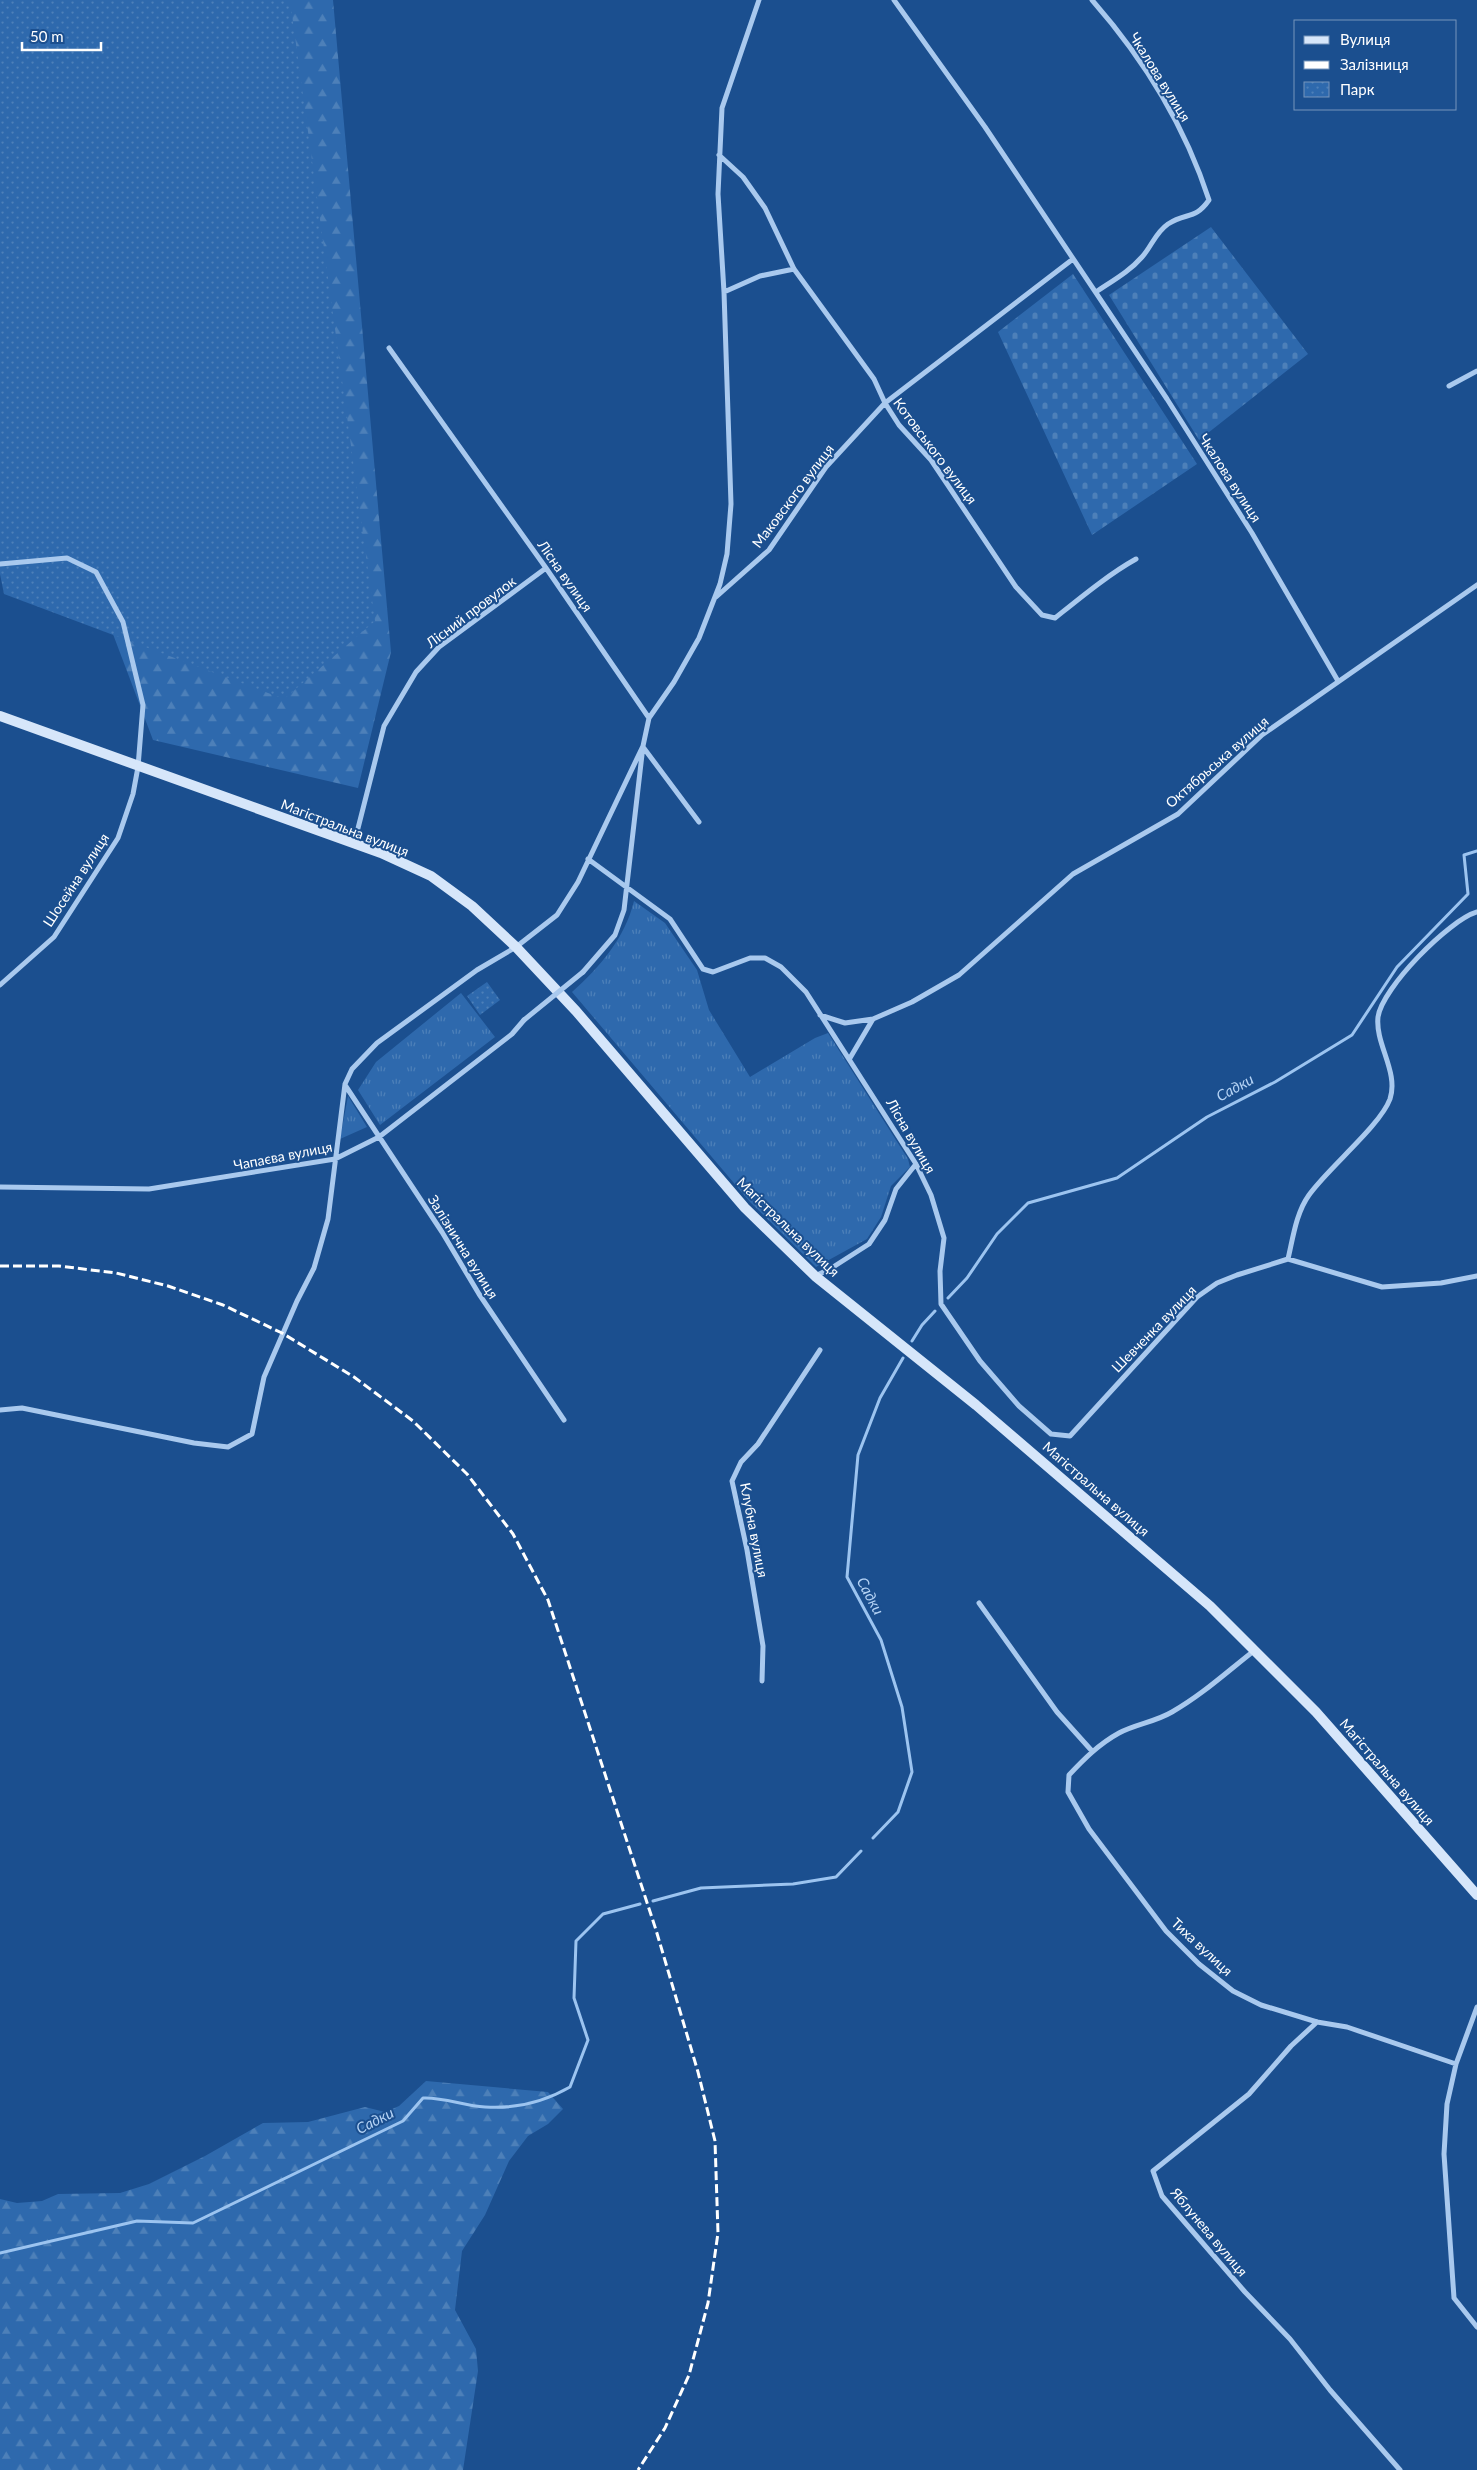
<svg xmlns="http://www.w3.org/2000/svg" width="1477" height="2470" font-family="Lato,sans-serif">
<defs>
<pattern id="grass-tufts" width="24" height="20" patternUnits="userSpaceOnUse" patternTransform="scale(1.25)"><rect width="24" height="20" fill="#2e69ad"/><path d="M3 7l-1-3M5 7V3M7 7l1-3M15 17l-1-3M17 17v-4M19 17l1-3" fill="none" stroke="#4d80b9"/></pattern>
<pattern id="forest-firs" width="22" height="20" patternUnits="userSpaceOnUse" patternTransform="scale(1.25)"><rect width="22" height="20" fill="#2e69ad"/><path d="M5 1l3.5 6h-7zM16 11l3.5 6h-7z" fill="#4d80b9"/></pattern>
<pattern id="cemetery-stones" width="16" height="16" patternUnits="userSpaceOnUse" patternTransform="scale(1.25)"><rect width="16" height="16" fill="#2e69ad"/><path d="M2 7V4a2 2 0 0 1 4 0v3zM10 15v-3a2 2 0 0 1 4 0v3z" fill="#4d80b9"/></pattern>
<pattern id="park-dots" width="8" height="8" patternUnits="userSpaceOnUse" patternTransform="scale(1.25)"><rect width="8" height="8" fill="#2e69ad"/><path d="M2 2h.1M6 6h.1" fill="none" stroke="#4d80b9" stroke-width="1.8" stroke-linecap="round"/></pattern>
</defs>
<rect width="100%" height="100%" fill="#1b4f8f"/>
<path fill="url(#grass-tufts)" d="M634 901 665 923 697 970 709 1010 750 1077 815 1038 828 1033 908 1159 910 1167 891 1186 881 1217 867 1239 816 1267 750 1202 572 992C600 967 625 938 634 901Z
M461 993 495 1037 380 1125 358 1090 376 1062Z
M348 1096 367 1127 340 1139Z"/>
<path fill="url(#forest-firs)" d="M0 0H333L391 652 358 788 153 740 105 613 0 495Z
M426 2081 548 2092 563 2109 548 2124 528 2136 509 2161 485 2215 462 2251 455 2310 476 2349 478 2371 463 2470H0V2199L17 2203 42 2201 58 2194 120 2193 149 2184 205 2156 263 2123 308 2122 365 2107 385 2112 399 2106Z"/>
<path fill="url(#cemetery-stones)" d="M1211 227 1308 354 1199 440 1109 295Z
M1073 274 1197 464 1092 535 998 332Z"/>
<path fill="url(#park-dots)" d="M0 0H290L375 621 284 699 4 594 0 574Z
M487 982 500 1000 480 1015 467 996Z"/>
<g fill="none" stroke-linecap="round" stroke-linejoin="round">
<path stroke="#9cc4f0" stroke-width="3" d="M948 1298 967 1278 997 1234 1028 1203 1117 1178 1207 1117 1275 1082 1352 1035 1397 967 1468 894 1464 855 1477 851
M912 1341 922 1325 935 1311
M873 1838 898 1812 912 1772 902 1707 881 1640 847 1577 858 1455 880 1398 903 1358
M653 1901 701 1888 793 1884 836 1877 861 1851
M0 2253 137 2221 193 2223 403 2121 423 2098C444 2097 464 2106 485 2107 515 2109 544 2102 570 2087L588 2040 574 1998 576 1941 603 1914 640 1904"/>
<path stroke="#a9c9ee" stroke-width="5" d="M894 0 985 127 1167 399 1252 533 1338 681
M1092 0C1143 58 1185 126 1209 200 1195 220 1187 212 1168 224 1155 233 1152 246 1142 257 1129 272 1112 281 1096 292
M719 155 743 177 765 208 794 269 874 379 885 403 899 425 931 460 1016 587 1042 615 1055 618C1080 598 1109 574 1136 559
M724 292 760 276 794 269
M389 348 546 568 649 718 643 746 624 910 615 935 583 972
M1449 386 1477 371
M0 564 67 558 96 572 123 622 143 705 138 767 133 794 118 838 54 937 0 985
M716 597 769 550 826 467 885 403 1073 259
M649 718 674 682 699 638 720 584 727 554 731 504 724 292 718 194 722 108 759 0
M643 747 699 822
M354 844 384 726 416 672 439 647 546 568
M588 859 670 919 703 969 713 972 750 958H765L781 967 806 992 916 1164 931 1195 944 1238 940 1271 941 1304 980 1361 1019 1406 1051 1434 1070 1436 1197 1297 1217 1283 1237 1275 1288 1259 1382 1287 1441 1283 1477 1276
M820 1015 845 1023 873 1019 850 1058
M873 1019 912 1002 959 975 1073 874 1178 814 1262 735 1477 585
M345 1085 442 1232 479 1294 564 1420
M0 1187 149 1189 335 1159 379 1137 512 1034 524 1020
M1288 1259C1293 1238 1296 1213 1309 1195 1328 1168 1380 1126 1390 1099 1399 1072 1375 1044 1378 1017 1382 988 1449 920 1477 912
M815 1276 830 1269 869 1244 885 1220 896 1189 916 1164
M0 1410 22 1408 194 1443 228 1447 252 1434 264 1377 297 1301 314 1268 328 1219 345 1084 352 1069 377 1043 477 970 516 947 557 915 578 882 643 746
M979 1603 1057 1712 1092 1751
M1255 1650C1228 1671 1202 1695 1172 1712 1155 1722 1136 1724 1119 1733 1099 1744 1084 1759 1069 1775L1068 1792 1089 1829 1166 1931 1199 1964 1233 1991 1261 2005 1317 2022 1347 2027 1456 2064
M762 1681 763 1646 747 1550 732 1481 741 1462 758 1444 820 1350
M1477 2007 1456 2064 1447 2104 1444 2154 1454 2298 1477 2327
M1317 2022 1291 2046 1249 2094 1153 2171 1162 2196 1245 2292 1290 2339 1330 2390 1400 2470"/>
<path stroke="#d6e6fa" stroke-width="10" d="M0 716 381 853 431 876 472 906 516 947 576 1011 745 1208 815 1276 976 1405 1210 1606 1316 1712 1477 1895"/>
<path stroke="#fff" stroke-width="3" stroke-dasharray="9 4" stroke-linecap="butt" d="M0 1266H59L116 1273 168 1286 223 1305 282 1333 354 1377 413 1421 467 1474 513 1534 548 1600 656 1930 698 2072 715 2141 718 2233 708 2303 689 2375 665 2428 638 2470"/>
<path stroke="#a9c9ee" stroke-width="5" d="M524 1020 583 972"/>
</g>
<g text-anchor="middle" stroke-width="4" stroke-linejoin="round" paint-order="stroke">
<g font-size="14" fill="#fff" stroke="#1b4f8f">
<text transform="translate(1160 77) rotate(58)" y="5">Чкалова вулиця</text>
<text transform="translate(935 451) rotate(53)" y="5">Котовського вулиця</text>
<text transform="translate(1230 478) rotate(57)" y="5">Чкалова вулиця</text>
<text transform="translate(793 496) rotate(-53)" y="5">Маковского вулиця</text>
<text transform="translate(565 576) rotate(55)" y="5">Лісна вулиця</text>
<text transform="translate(471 612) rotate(-37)" y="5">Лісний провулок</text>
<text transform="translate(1217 762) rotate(-41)" y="5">Октябрьська вулиця</text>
<text transform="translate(345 828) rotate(21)" y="5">Магістральна вулиця</text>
<text transform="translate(76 880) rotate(-57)" y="5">Шосейна вулиця</text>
<text transform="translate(911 1136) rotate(60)" y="5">Лісна вулиця</text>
<text transform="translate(283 1156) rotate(-11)" y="5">Чапаєва вулиця</text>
<text transform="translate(788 1227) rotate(44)" y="5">Магістральна вулиця</text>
<text transform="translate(463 1247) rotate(58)" y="5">Залізнична вулиця</text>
<text transform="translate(1154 1329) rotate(-46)" y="5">Шевченка вулиця</text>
<text transform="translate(1096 1489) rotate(41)" y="5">Магістральна вулиця</text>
<text transform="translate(754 1530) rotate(79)" y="5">Клубна вулиця</text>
<text transform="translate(1387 1772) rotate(49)" y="5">Магістральна вулиця</text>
<text transform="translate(1202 1947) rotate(43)" y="5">Тиха вулиця</text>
<text transform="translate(1209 2232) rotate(50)" y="5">Яблунева вулиця</text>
</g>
<g font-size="15" font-style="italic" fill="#b5d3f5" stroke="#1b4f8f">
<text transform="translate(1235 1088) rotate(-29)" y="5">Садки</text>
<text transform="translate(870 1596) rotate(62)" y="5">Садки</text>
<text transform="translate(375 2121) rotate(-27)" y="5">Садки</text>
</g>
</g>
<rect x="1294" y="20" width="162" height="90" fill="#1b4f8f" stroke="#7695bc"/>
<rect x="1304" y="36" width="25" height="8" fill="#d6e6fa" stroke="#7695bc"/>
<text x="1340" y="45" font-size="15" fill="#ffffff">Вулиця</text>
<rect x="1304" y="61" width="25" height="8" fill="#ffffff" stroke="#7695bc"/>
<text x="1340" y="70" font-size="15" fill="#ffffff">Залізниця</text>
<rect x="1304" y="82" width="25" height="15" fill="url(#park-dots)" stroke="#7695bc"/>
<text x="1340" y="95" font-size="15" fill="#ffffff">Парк</text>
<path d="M22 42v8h79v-8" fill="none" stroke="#ffffff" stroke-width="2.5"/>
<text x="30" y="42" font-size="15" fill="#ffffff" stroke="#1b4f8f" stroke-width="4" paint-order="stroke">50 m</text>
</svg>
